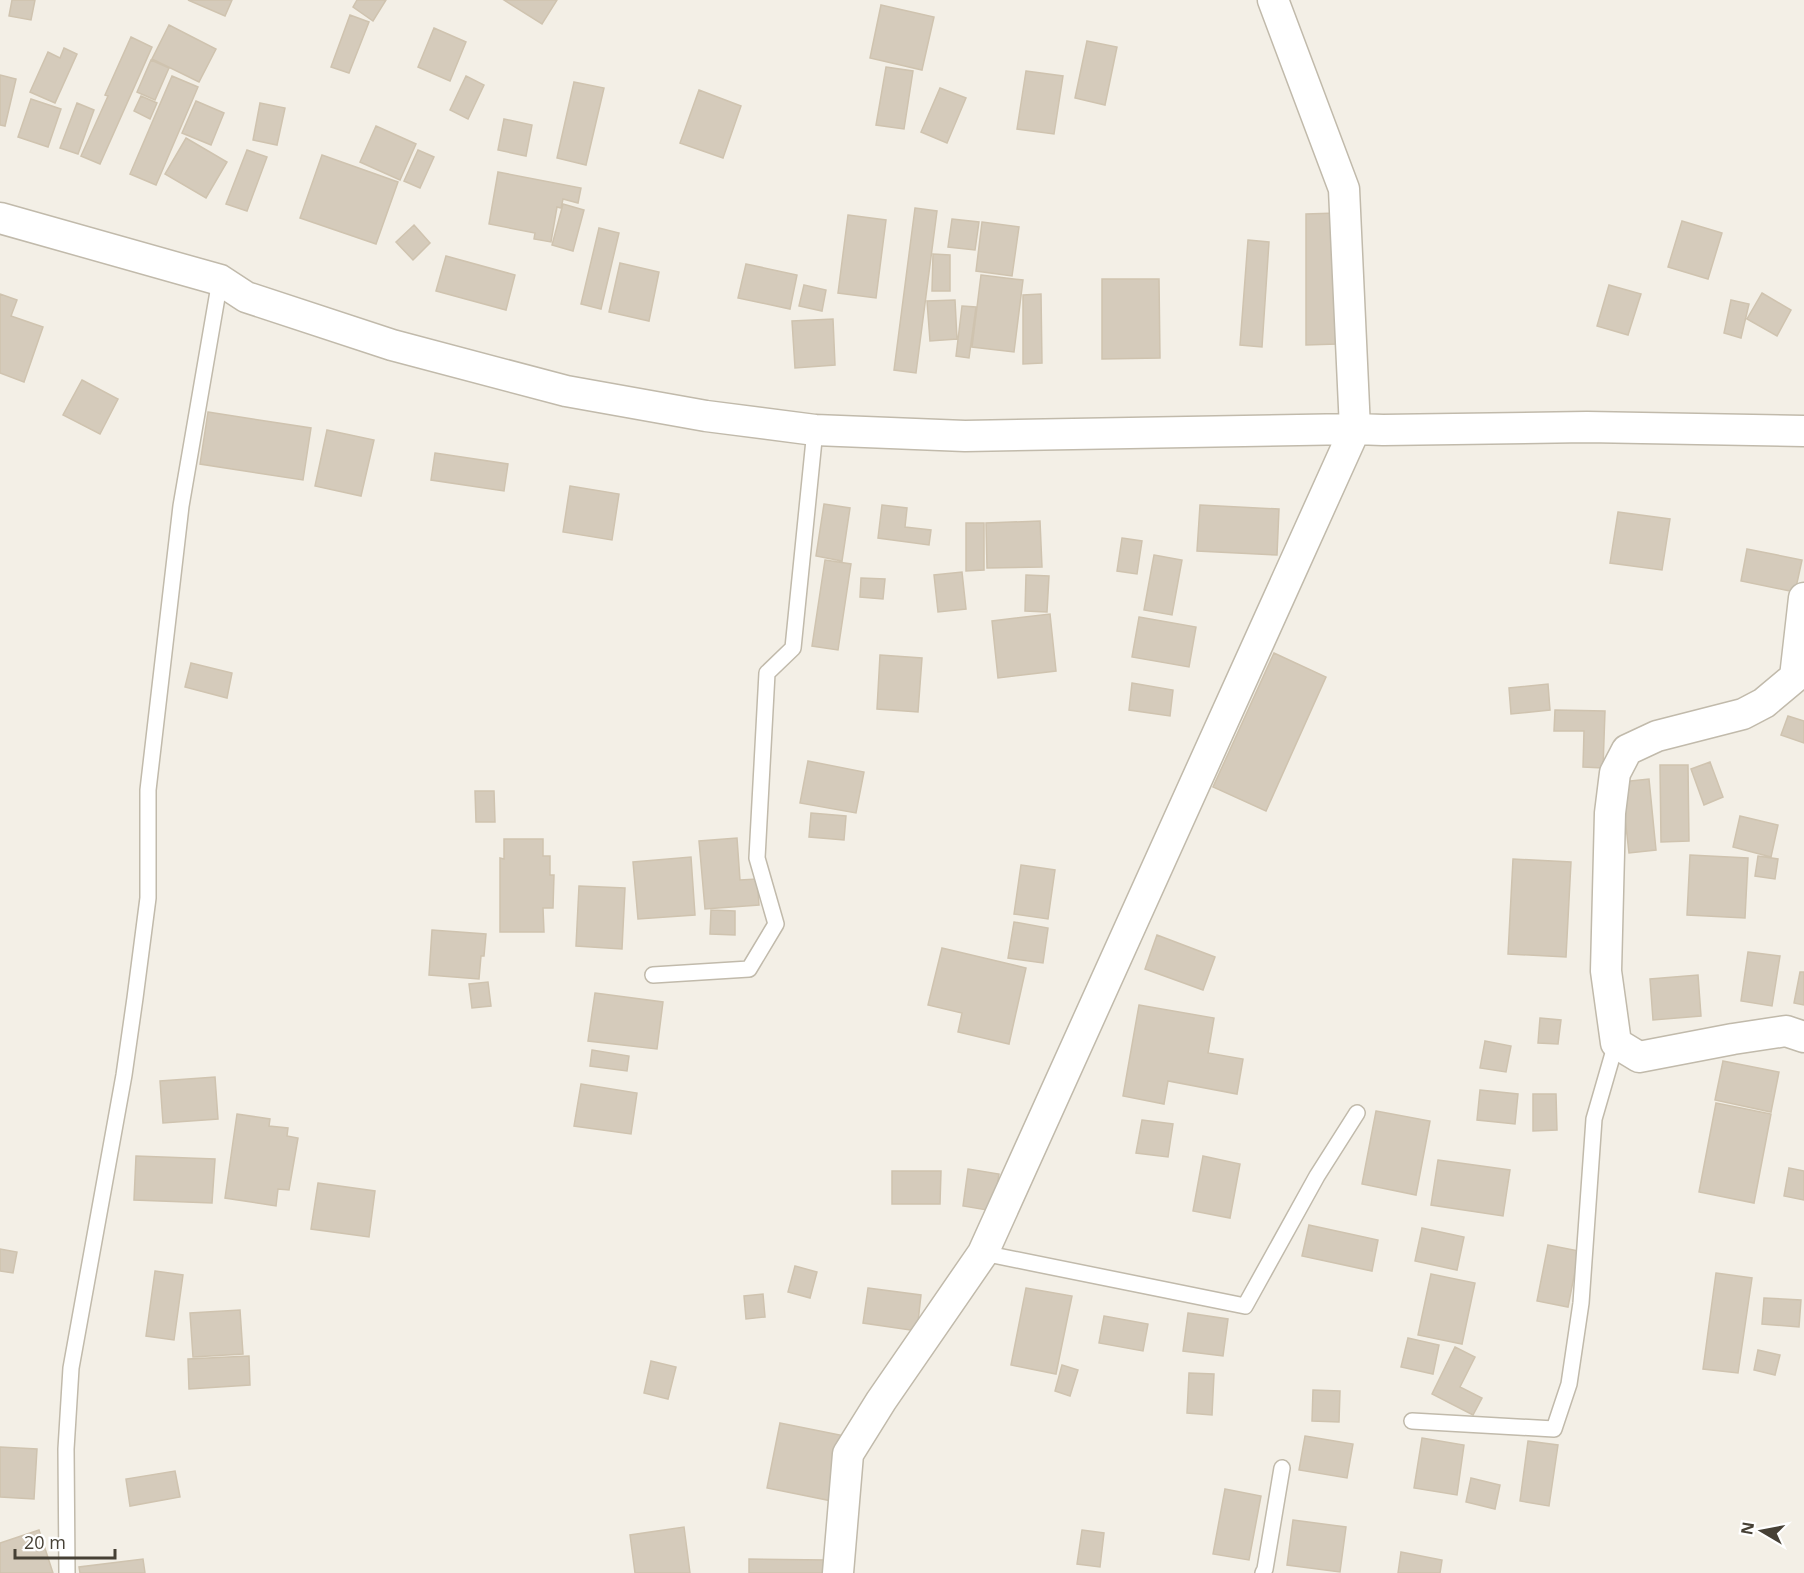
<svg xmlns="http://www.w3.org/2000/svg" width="1804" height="1573" font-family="'Open Sans',sans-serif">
<rect width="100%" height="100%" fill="#f3efe6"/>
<path fill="#d5cbbb" stroke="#cfc3af" stroke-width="1.5" d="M12 0H35L31 20 9 16Z
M188 0H232L225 16Z
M357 0H386L373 21 353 7Z
M504 0H557L542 24Z
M881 5 934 17 922 70 870 58Z
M350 15 369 22 349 73 331 67Z
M169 25 216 49 199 82 152 59Z
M434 28 466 42 450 81 418 67Z
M131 37 152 47 100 164 81 156 108 96 105 95Z
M1087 41 1117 47 1105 105 1075 98Z
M64 48 77 54 55 103 30 92 48 52 60 58Z
M151 60 169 68 155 100 137 92Z
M886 67 913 71 904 129 876 125Z
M1026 71 1063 76 1054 134 1017 129Z
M0 75 16 79 5 126 0 125Z
M172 76 198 87 156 185 130 174Z
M466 76 484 85 468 119 450 110Z
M574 82 604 88 586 165 557 158Z
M940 88 966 98 947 143 921 132Z
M699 90 741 106 723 158 680 143Z
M141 96 157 103 150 119 134 111Z
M31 99 61 109 48 147 18 137Z
M196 101 224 113 211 145 182 133Z
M77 103 94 110 78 154 60 148Z
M260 103 285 108 277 145 253 140Z
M504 119 532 125 526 156 498 150Z
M376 126 416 144 400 180 360 162Z
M186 138 227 162 206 198 165 174Z
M247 150 267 157 247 211 226 204Z
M418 150 434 157 420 188 404 181Z
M322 155 398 182 376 244 300 218Z
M498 172 581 188 578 203 563 199 561 208 557 207 551 242 534 239 535 233 489 224Z
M563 204 584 210 573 251 552 245Z
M915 208 937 211 916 373 894 370Z
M1337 213V344L1306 345V214Z
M848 215 886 220 876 298 838 293Z
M952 219 979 222 975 250 948 247Z
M1682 221 1722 233 1708 279 1668 267Z
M982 222 1019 227 1012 276 976 271Z
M414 225 430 243 413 260 396 242Z
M599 228 619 233 601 309 581 304Z
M1248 240 1269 242 1262 347 1240 345Z
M933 254 950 255V291H932Z
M446 256 515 275 506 310 436 291Z
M620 263 659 272 649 321 609 312Z
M746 264 797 275 790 309 738 298Z
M981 275 1023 280 1014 352 972 347Z
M1102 279H1159L1160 358 1102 359Z
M804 285 826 290 822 311 799 306Z
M1609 285 1641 294 1628 335 1597 326Z
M1762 293 1791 310 1777 336 1747 319Z
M0 294 17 300 11 316 43 327 24 382 0 373Z
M1041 294 1042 363 1023 364V295Z
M955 300 957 339 930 341 927 301Z
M1731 300 1749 304 1741 338 1724 333Z
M962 306 976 307 969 358 956 356Z
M833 319 835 365 795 368 792 321Z
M82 380 118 399 100 434 63 415Z
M208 412 311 428 303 480 200 464Z
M327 430 374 440 361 496 315 486Z
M435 453 508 464 504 491 431 480Z
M570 486 619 494 612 540 563 532Z
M824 504 850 508 842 561 816 556Z
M882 505 907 508 905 527 931 530 929 545 878 538Z
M1200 505 1279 509 1277 555 1197 551Z
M1618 512 1670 519 1662 570 1610 563Z
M1040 521 1042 567 987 568 986 523Z
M966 523H984V570L966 571Z
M1122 538 1142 541 1137 574 1117 571Z
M1747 549 1802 560 1795 592 1741 581Z
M1154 555 1182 560 1172 615 1144 610Z
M825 560 851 564 838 650 812 646Z
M962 572 966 609 938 612 934 575Z
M1026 575 1049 576 1047 612 1025 611Z
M861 578 885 579 883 599 860 597Z
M1050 614 1056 671 998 678 992 621Z
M1139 617 1196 627 1189 667 1132 657Z
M1274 653 1326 677 1266 811 1213 787Z
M880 655 922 658 918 712 877 709Z
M191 663 232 673 227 698 185 687Z
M1132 683 1173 690 1170 716 1129 710Z
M1548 684 1550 710 1511 714 1509 688Z
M1555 710 1605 711 1603 768 1583 767 1584 731H1554Z
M1788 716 1804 721V743L1781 735Z
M808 761 864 772 856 813 800 803Z
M1710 762 1723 797 1704 805 1691 769Z
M1660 765H1688L1689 841 1661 842Z
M1649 779 1656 850 1629 853 1621 782Z
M475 791H494L495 822H476Z
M811 813 846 816 844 840 809 837Z
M1740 816 1778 825 1771 857 1733 847Z
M737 838 740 880 757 879 759 905 705 909 699 841Z
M504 839H543V856H550V875H554L553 908H543L544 932H500V858L504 859Z
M1690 855 1748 858 1745 918 1687 915Z
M1758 856 1778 859 1775 879 1755 876Z
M691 857 695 915 638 919 633 862Z
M1513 859 1571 862 1566 957 1508 954Z
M1021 865 1055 870 1048 919 1014 914Z
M579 886 625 888 622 949 576 946Z
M711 910 735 911V935L710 934Z
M1014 922 1048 928 1043 963 1008 958Z
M432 930 486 934 484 956H481L479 979 429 975Z
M1157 935 1215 957 1203 990 1145 969Z
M942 948 1026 968 1009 1044 958 1032 962 1013 928 1005Z
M1748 952 1780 956 1772 1006 1741 1001Z
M1800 972H1804V1005L1794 1003Z
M1698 975 1701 1016 1653 1020 1650 979Z
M488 982 491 1006 472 1008 469 984Z
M595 993 663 1002 657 1049 588 1041Z
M1139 1005 1214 1018 1208 1053 1243 1059 1237 1094 1168 1081 1164 1104 1123 1096Z
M1540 1018 1561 1020 1558 1044 1538 1043Z
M1485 1041 1511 1046 1506 1072 1480 1068Z
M592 1050 629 1056 627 1071 590 1066Z
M1723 1061 1779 1072 1771 1112 1715 1100Z
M215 1077 218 1119 163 1123 160 1081Z
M581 1084 637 1093 631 1134 574 1126Z
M1480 1090 1518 1094 1515 1124 1477 1120Z
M1533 1094H1556L1557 1130 1533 1131Z
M1716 1103 1771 1114 1754 1203 1699 1192Z
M1376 1111 1430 1121 1416 1195 1362 1184Z
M237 1114 270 1119 269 1126 288 1128 287 1136 298 1138 289 1190 278 1189 276 1206 225 1198Z
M1142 1120 1173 1124 1168 1157 1136 1153Z
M136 1156 215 1159 212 1203 134 1200Z
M1203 1156 1240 1164 1230 1218 1193 1211Z
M1438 1160 1510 1170 1503 1216 1431 1205Z
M1789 1168 1804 1171V1200L1784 1196Z
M968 1169 999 1174 993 1211 963 1206Z
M892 1171H941L940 1204H892Z
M318 1183 375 1191 369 1237 311 1229Z
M1309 1225 1378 1240 1372 1271 1302 1256Z
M1422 1228 1464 1237 1457 1270 1415 1261Z
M1548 1245 1579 1251 1568 1307 1537 1301Z
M0 1249 17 1252 13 1273 0 1271Z
M795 1266 817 1272 810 1298 788 1292Z
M155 1271 183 1275 174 1340 146 1336Z
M1716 1273 1752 1278 1738 1373 1703 1369Z
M1431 1274 1475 1283 1462 1344 1418 1335Z
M868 1288 921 1295 917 1331 863 1323Z
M1026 1288 1072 1296 1056 1374 1011 1365Z
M763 1294 765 1317 746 1319 744 1296Z
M1764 1298 1801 1300 1799 1327 1762 1324Z
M240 1310 243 1354 193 1357 190 1313Z
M1188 1313 1228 1319 1223 1356 1183 1351Z
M1104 1316 1148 1324 1143 1351 1099 1343Z
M1408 1338 1439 1345 1433 1374 1401 1367Z
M1455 1347 1475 1357 1460 1387 1482 1398 1473 1415 1432 1394Z
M1758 1350 1780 1355 1775 1375 1754 1370Z
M249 1356 250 1385 189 1389 188 1359Z
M651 1361 676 1367 668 1399 644 1393Z
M1062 1365 1078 1370 1070 1396 1055 1391Z
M1189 1373 1214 1374 1212 1415 1187 1413Z
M1313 1390 1340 1391 1339 1422 1312 1421Z
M780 1423 845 1436 832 1501 767 1488Z
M1305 1436 1353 1444 1347 1478 1299 1470Z
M1422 1438 1464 1445 1457 1495 1414 1488Z
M1528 1441 1558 1445 1549 1506 1520 1501Z
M0 1447 37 1449 34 1499 0 1497Z
M175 1471 180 1497 130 1506 126 1479Z
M1471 1478 1500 1485 1495 1509 1466 1502Z
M1225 1489 1261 1496 1249 1560 1213 1554Z
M1293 1520 1346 1527 1340 1572 1287 1565Z
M684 1527 690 1573H635L630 1535Z
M39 1530 53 1573H0V1543Z
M1082 1530 1104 1533 1100 1567 1077 1564Z
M1401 1552 1442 1560 1440 1573H1398Z
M143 1559 145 1573H80L79 1567Z
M749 1559 827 1560V1573H749Z"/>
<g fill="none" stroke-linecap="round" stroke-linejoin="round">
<g stroke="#c1baab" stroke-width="18">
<path id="lane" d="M653 975 749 969 776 924 757 858 767 673 793 648 815 430
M983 1253 1245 1306 1317 1176 1357 1113
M1412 1421 1554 1429 1569 1384 1581 1303 1594 1119 1616 1043
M67 1573 66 1449 71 1368 124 1075 135 998 148 898V790L181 506 220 280
M1263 1573 1265 1569 1282 1468"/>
</g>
<g stroke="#c1baab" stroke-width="33">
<path id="street" d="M0 218 220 280 246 297 392 345 566 391 706 416 815 430 965 436 1355 429 1383 430 1587 427 1804 431
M1804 598 1795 677 1764 703 1743 714 1657 736 1627 750 1615 773 1610 813 1606 971 1616 1043 1639 1057 1733 1039 1786 1031 1804 1037
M838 1573 848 1454 881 1401 983 1253 1355 429 1344 189 1273 0"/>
</g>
<use href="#lane" stroke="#fff" stroke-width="15"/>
<use href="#street" stroke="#fff" stroke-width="30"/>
</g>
<g transform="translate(1762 1531) rotate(280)" stroke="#ffffff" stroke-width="4.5" paint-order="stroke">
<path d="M0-4.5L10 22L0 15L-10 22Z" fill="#464035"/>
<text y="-9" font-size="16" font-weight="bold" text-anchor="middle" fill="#464035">N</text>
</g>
<path d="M15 1549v9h100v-9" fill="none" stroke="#464035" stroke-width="3"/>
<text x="24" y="1549" font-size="18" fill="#464035" stroke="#ffffff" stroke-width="4.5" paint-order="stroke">20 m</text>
</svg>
